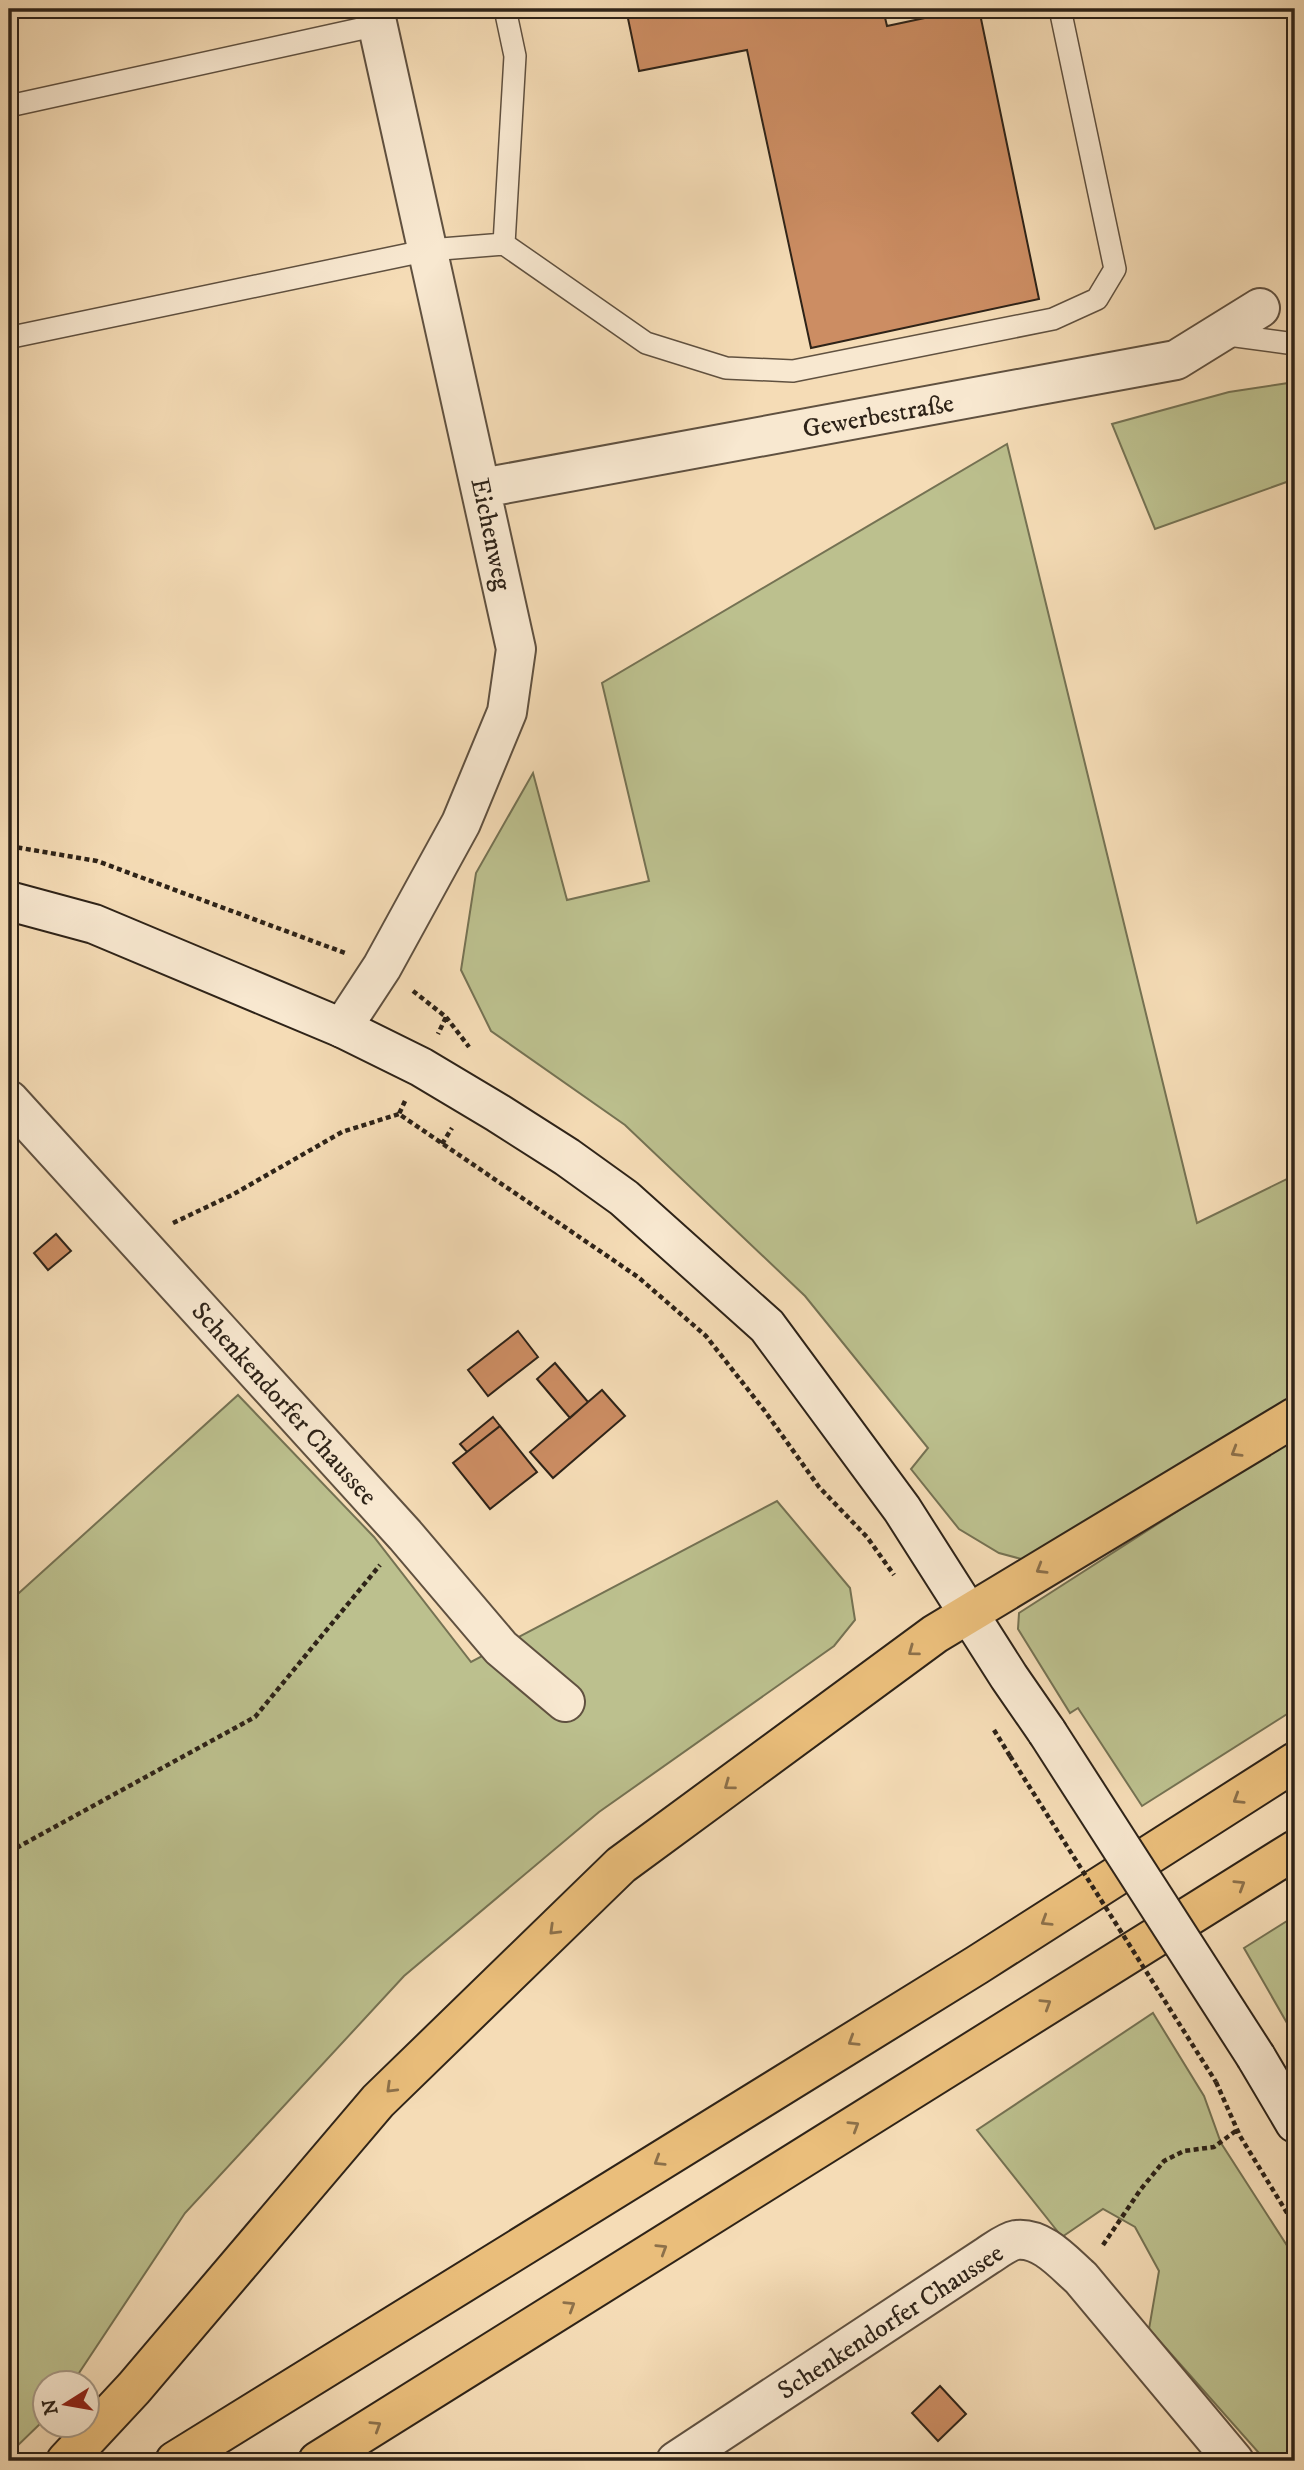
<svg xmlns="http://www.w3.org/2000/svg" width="1304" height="2470" font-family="'IM FELL DW Pica',serif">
<rect width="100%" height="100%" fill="#f5dcb6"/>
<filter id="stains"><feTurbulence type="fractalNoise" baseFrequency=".00286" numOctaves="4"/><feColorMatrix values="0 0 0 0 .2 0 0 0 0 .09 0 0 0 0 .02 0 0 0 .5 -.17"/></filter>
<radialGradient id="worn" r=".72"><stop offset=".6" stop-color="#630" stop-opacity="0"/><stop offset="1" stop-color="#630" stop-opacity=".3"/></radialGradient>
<path fill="#bcc08e" stroke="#757253" stroke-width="2" d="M1295 382V479L1155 529 1112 424 1229 392Z
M1007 444 1197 1223 1295 1175V1398L1025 1560 999 1553 959 1529 911 1469 928 1448 805 1296 625 1125 491 1031 461 970 476 873 533 773 567 900 649 881 602 683Z
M238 1395 374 1537 471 1662 777 1501 850 1588 855 1620 834 1646 599 1812 404 1976 185 2213 73 2382H46L45 2419 9 2454V1602Z
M1295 1439V1709L1142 1806 1078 1708 1070 1713 1018 1629 1019 1613 1251 1464Z
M1295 1916V2037L1244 1948Z
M1153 2013 1204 2096 1221 2143 1295 2258V2461H1266L1149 2329 1159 2271 1135 2227 1103 2209 1062 2237 977 2130Z"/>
<path fill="#cc8d63" stroke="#2e2318" stroke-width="2" d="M626 9H883L887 26 967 9H979L1039 299 811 348 747 50 639 71Z
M56 1234 71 1251 48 1270 34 1253Z
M518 1331 538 1357 488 1396 468 1370Z
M555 1363 588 1402 570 1418 537 1379Z
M602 1390 625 1416 553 1478 530 1452Z
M493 1417 500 1426 467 1452 460 1444Z
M500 1426 537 1472 490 1509 453 1463Z
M940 2386 966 2414 938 2441 912 2413Z"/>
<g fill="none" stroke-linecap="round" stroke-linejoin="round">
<g stroke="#605140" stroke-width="24">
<path id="service" d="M9 106 378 25
M504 244 515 56 505 9
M1221 334 1295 344
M12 337 429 250 504 244 646 343 726 368 793 371 1053 319 1097 299 1115 269 1060 9"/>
</g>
<g stroke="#605140" stroke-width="42">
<path id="minor" d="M482 488 1176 360 1260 308
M342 1028 382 967 461 823 507 712 516 649 374 9
M9 1100 405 1535 501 1648 565 1702
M676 2461 987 2256C995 2251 1006 2242 1016 2240 1042 2237 1063 2262 1081 2278L1234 2461"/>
</g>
<g stroke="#2e2318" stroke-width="42">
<path id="secondary" d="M9 901 94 924 342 1028 421 1067 498 1113 567 1157 624 1198 767 1326 902 1509 1009 1677 1047 1732
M1256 2057 1295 2123"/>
</g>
<g stroke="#2e2318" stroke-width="42">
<path id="motorway" d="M66 2461 134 2388 378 2101 621 1865 935 1634 1295 1417
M175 2461 977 1965 1295 1762
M318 2461C645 2260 968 2052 1295 1850"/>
</g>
<path stroke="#2e2318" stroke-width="4.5" stroke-dasharray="5 3.5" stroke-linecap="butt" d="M9 846 97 861 345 953
M413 991 446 1017 438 1034
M446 1017 469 1047
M405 1101 399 1114 638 1277 706 1336 764 1410 819 1487 867 1537 894 1575
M442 1144 452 1128
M173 1223 232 1195 342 1132 399 1114
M994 1730 1010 1756
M9 1852 255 1717 380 1565
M1216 2082 1240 2136 1295 2226
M1103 2245 1141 2189 1164 2161 1184 2151 1214 2147 1237 2130"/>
<use href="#service" stroke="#f8e8d0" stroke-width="21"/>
<use href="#minor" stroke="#f8e8d0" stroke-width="38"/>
<use href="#secondary" stroke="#f8e8d0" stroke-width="38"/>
<use href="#motorway" stroke="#eabe7b" stroke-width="38"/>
<g stroke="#2e2318" stroke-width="42" stroke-linecap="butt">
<path id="secondary-bridge" d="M1047 1732 1256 2057"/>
</g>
<path stroke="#2e2318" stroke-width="4.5" stroke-dasharray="5 3.5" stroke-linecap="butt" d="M1010 1756 1216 2082"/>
<use href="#secondary-bridge" stroke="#f8e8d0" stroke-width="38"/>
</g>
<defs><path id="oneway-chevron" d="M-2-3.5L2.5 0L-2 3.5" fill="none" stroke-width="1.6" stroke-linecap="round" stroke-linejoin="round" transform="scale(1.75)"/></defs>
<g stroke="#8c704a">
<use href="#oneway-chevron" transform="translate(1236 1452) rotate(149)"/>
<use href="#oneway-chevron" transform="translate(1041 1569) rotate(149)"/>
<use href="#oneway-chevron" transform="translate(913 1651) rotate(144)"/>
<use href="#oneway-chevron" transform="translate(729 1785) rotate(144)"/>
<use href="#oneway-chevron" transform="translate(1238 1799) rotate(148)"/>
<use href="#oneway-chevron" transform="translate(1240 1885) rotate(-32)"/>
<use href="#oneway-chevron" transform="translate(1046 1921) rotate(148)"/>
<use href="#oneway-chevron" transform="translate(554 1930) rotate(136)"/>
<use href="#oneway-chevron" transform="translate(1046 2004) rotate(-32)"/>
<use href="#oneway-chevron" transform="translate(853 2041) rotate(148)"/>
<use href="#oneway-chevron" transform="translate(391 2088) rotate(136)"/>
<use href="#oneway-chevron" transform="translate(854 2126) rotate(-32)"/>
<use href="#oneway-chevron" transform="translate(659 2161) rotate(148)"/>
<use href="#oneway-chevron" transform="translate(662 2249) rotate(-32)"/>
<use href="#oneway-chevron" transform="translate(570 2306) rotate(-32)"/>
<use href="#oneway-chevron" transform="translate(376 2426) rotate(-32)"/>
</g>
<g text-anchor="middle" stroke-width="6" stroke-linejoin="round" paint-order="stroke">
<g font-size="26" fill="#2e2318" stroke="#f8e8d0">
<text transform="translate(878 415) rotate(-10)" y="9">Gewerbestraße</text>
<text transform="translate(492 534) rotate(78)" y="9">Eichenweg</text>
<text transform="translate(285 1403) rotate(48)" y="9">Schenkendorfer Chaussee</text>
<text transform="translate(890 2321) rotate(-33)" y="9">Schenkendorfer Chaussee</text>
</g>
</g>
<rect width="1304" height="2470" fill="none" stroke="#f5dcb6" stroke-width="35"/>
<rect x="10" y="10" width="1283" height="2449" fill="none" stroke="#2e2318" stroke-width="3.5"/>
<rect x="18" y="18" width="1269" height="2435" fill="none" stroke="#2e2318" stroke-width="2"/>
<g transform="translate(66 2404) rotate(259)"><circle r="33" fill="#f8e8d0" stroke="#a79986" stroke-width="2"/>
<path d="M0-5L12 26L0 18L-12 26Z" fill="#8f2418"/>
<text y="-10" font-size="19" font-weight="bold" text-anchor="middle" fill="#2e2318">N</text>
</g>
<rect width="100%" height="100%" filter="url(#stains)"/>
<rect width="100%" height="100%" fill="url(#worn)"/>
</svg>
